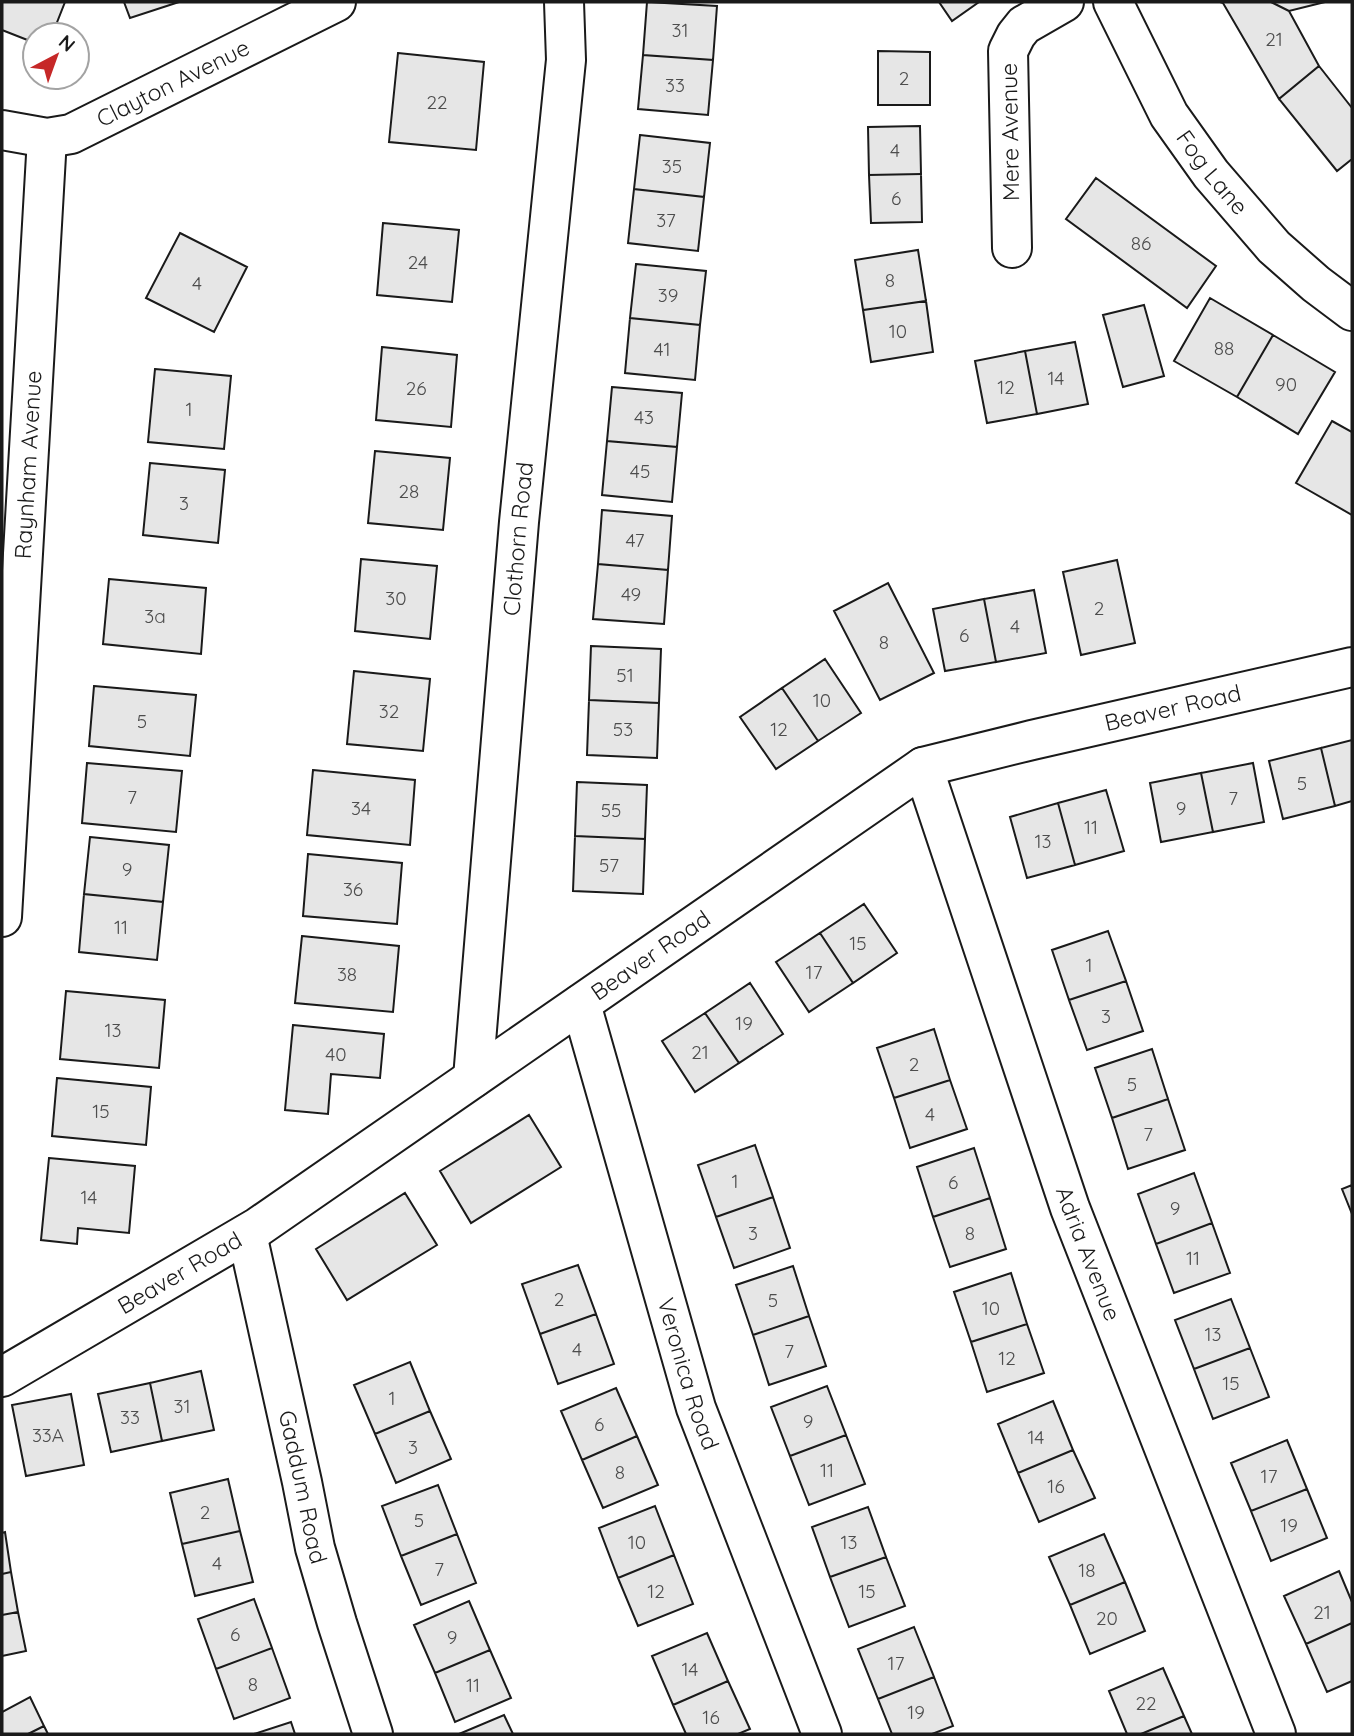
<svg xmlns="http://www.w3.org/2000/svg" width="1354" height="1736" font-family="Quicksand,sans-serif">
<rect width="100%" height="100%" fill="#fff"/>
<path fill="#e6e6e6" stroke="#1a1a1a" stroke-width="2" d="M2 2H65L52 35H35V43L2 30Z
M124 2H179L130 18Z
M647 2 717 6 713 60 643 55Z
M939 2H979L952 21Z
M1220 2H1271L1289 11 1319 66 1279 99 1223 3Z
M1271 2H1325L1289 11Z
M878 51 930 52V105H878Z
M398 53 484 62 476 150 389 142Z
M643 55 713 60 708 115 638 109Z
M1319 66 1352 108V159L1337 171 1279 99Z
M920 126 921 174 869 175 868 127Z
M640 135 710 143 704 197 634 189Z
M921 174 922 222 871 223 869 175Z
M1096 178 1216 266 1187 308 1066 219Z
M634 189 704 197 698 251 628 243Z
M383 223 459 230 452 302 377 295Z
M180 233 247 267 214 332 146 298Z
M918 250 926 301 863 310 855 260Z
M636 264 706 271 700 325 630 318Z
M1210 298 1273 335 1237 397 1174 361Z
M926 301 933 352 871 362 863 310Z
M1144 305 1164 376 1123 387 1103 315Z
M630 318 700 325 695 380 625 373Z
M1273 335 1335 372 1298 434 1237 397Z
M1075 342 1088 404 1037 414 1025 351Z
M382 347 457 355 451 427 376 420Z
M1025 351 1037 414 987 423 975 361Z
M155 369 231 376 224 449 148 442Z
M612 387 682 393 677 447 607 441Z
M1332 421 1352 432V515L1296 483Z
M607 441 677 447 672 502 602 495Z
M375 451 450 458 443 530 368 523Z
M150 463 225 470 218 543 143 535Z
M602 510 672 516 668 570 598 564Z
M361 559 437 566 430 639 355 631Z
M1117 560 1135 643 1081 655 1063 572Z
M598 564 668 570 664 624 593 619Z
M109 579 206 588 201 654 103 644Z
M888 583 934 673 880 700 834 611Z
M1034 590 1046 653 996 662 984 599Z
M984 599 996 662 945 671 933 609Z
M591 646 661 649 659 703 589 700Z
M825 659 861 713 818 741 782 688Z
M354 671 430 679 423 751 347 744Z
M94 686 196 695 190 756 89 746Z
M782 688 818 741 776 769 740 717Z
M589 700 659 703 657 758 587 755Z
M1352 740V801L1335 806 1321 748Z
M1321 748 1335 806 1283 819 1269 761Z
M87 763 182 771 176 832 82 823Z
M1253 763 1264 822 1213 832 1201 773Z
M313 770 415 780 410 845 307 835Z
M1201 773 1213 832 1161 842 1150 783Z
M577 782 647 785 645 839 575 836Z
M1106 790 1124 851 1075 865 1058 803Z
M1058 803 1075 865 1027 878 1010 817Z
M575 836 645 839 643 894 573 891Z
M90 837 169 845 163 902 84 894Z
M308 854 402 863 397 924 303 916Z
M84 894 163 902 157 960 79 952Z
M864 904 897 953 853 983 820 933Z
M1108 931 1126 981 1069 1000 1052 950Z
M820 933 853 983 809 1012 776 962Z
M302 936 399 946 393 1012 295 1003Z
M1126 981 1143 1031 1087 1050 1069 1000Z
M750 983 783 1034 739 1063 705 1013Z
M66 991 165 1000 159 1068 60 1059Z
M705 1013 739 1063 695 1092 662 1041Z
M293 1025 384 1034 380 1078 331 1074 328 1114 285 1110Z
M934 1029 950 1080 894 1098 877 1048Z
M1152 1049 1168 1099 1112 1118 1095 1068Z
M57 1078 151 1087 146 1145 52 1136Z
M950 1080 967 1129 910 1148 894 1098Z
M1168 1099 1185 1150 1128 1169 1112 1118Z
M529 1115 561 1167 471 1223 440 1171Z
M755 1145 773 1197 716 1217 698 1165Z
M974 1148 990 1198 933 1217 917 1167Z
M49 1158 135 1166 129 1233 78 1228 77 1244 41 1240Z
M1194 1173 1212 1223 1156 1244 1138 1194Z
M1352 1185V1214L1342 1189Z
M405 1193 437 1245 347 1300 316 1249Z
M773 1197 790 1248 734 1268 716 1217Z
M990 1198 1006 1249 950 1267 933 1217Z
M1212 1223 1230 1273 1174 1293 1156 1244Z
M578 1265 596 1314 540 1334 522 1284Z
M793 1266 809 1316 753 1335 736 1285Z
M1011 1273 1027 1324 971 1342 954 1292Z
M1231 1299 1250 1348 1194 1369 1175 1320Z
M596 1314 614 1364 558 1384 540 1334Z
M809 1316 826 1366 769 1385 753 1335Z
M1027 1324 1044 1373 987 1392 971 1342Z
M1250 1348 1269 1397 1213 1419 1194 1369Z
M410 1362 430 1411 375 1434 354 1385Z
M201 1371 214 1430 162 1441 150 1383Z
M150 1383 162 1441 111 1452 98 1394Z
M827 1386 846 1435 790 1456 771 1407Z
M616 1388 637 1436 582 1460 561 1411Z
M71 1394 84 1465 26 1476 12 1405Z
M1053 1401 1073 1450 1018 1473 998 1424Z
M430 1411 451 1459 396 1483 375 1434Z
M846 1435 865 1484 809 1505 790 1456Z
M637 1436 658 1485 603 1508 582 1460Z
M1287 1440 1307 1489 1251 1511 1231 1463Z
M1073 1450 1095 1498 1039 1522 1018 1473Z
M228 1479 240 1531 182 1544 170 1493Z
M438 1485 457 1534 401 1556 382 1506Z
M1307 1489 1327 1538 1271 1561 1251 1511Z
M655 1506 674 1555 618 1578 599 1528Z
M868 1507 886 1557 830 1577 812 1527Z
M240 1531 253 1582 195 1596 182 1544Z
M5 1532 11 1572 2 1574V1533Z
M457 1534 476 1583 421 1605 401 1556Z
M1104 1534 1125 1582 1070 1605 1049 1557Z
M674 1555 693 1604 638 1626 618 1578Z
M886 1557 905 1606 849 1627 830 1577Z
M1339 1571 1352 1602V1623L1306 1644 1284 1596Z
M11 1572 18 1612 2 1615V1574Z
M1125 1582 1145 1631 1090 1654 1070 1605Z
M254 1599 272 1648 216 1669 198 1619Z
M469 1601 490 1650 435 1673 414 1625Z
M18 1612 26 1651 2 1656V1615Z
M1352 1623V1681L1327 1692 1306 1644Z
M914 1627 934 1677 878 1699 858 1649Z
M707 1633 728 1681 673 1705 652 1656Z
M272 1648 290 1698 234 1719 216 1669Z
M490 1650 511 1698 455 1722 435 1673Z
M1163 1668 1184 1716 1141 1734H1127L1109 1691Z
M934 1677 953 1726 932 1734H892L878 1699Z
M728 1681 750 1729 738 1734H686L673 1705Z
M30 1697 44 1726 28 1734H2V1712Z
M504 1715 513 1734H459Z
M1184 1716 1192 1734H1141Z
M291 1722 295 1734H254Z
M44 1726 48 1734H28Z"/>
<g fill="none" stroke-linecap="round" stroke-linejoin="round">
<g stroke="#1a1a1a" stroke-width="42">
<g id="street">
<path id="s1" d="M1113 2 1169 115 1211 174 1274 247 1316 284 1352 311"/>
<path id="s2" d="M2 130 47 138 71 134 336 2"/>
<path d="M1012 248 1008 51 1016 35 1024 25 1064 2"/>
<path id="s3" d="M923 767 1070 1208 1276 1734"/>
<path id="s4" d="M2 917 47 138"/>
<path id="s5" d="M581 1004 696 1408 822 1734"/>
<path id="s6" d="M473 1078 519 522 566 60 564 2"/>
<path id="s7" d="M247 1234 302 1482 315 1548 337 1623 373 1734"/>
<path id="s8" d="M2 1377 258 1227 923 767 1032 740 1352 667"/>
</g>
</g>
<use href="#street" stroke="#fff" stroke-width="38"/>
</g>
<g text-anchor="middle" stroke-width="5" stroke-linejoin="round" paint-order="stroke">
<g font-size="19" fill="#4d4d4d">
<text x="680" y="37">31</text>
<text x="1274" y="46">21</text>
<text x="904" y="85">2</text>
<text x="675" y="92">33</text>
<text x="437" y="109">22</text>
<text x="895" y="157">4</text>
<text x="672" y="173">35</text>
<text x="896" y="205">6</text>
<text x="666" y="227">37</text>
<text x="1141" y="250">86</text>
<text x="418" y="269">24</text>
<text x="890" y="287">8</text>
<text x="197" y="290">4</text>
<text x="668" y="302">39</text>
<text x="898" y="338">10</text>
<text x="1224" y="355">88</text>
<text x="662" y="356">41</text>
<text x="1056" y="385">14</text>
<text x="1286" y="391">90</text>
<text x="1006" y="394">12</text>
<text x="416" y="395">26</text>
<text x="189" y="416">1</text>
<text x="644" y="424">43</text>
<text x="640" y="478">45</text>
<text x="409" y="498">28</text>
<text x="184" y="510">3</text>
<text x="635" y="547">47</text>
<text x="631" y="601">49</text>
<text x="396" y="605">30</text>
<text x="1099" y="615">2</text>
<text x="155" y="623">3a</text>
<text x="1015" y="633">4</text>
<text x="964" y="642">6</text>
<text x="884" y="649">8</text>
<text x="625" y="682">51</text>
<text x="822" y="707">10</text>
<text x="389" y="718">32</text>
<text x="142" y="728">5</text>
<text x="623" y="736">53</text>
<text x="779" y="736">12</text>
<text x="1302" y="790">5</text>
<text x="132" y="804">7</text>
<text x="1233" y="805">7</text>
<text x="361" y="815">34</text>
<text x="1181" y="815">9</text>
<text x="611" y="817">55</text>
<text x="1091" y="834">11</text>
<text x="1043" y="848">13</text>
<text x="609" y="872">57</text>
<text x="127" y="876">9</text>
<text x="353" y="896">36</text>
<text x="121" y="934">11</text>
<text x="858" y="950">15</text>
<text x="1089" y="972">1</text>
<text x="814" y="979">17</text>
<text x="347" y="981">38</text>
<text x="1106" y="1023">3</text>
<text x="744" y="1030">19</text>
<text x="113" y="1037">13</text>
<text x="700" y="1059">21</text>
<text x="336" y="1061">40</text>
<text x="914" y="1071">2</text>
<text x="1132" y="1091">5</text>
<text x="101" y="1118">15</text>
<text x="930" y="1121">4</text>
<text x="1148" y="1141">7</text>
<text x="735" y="1188">1</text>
<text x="953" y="1189">6</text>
<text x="89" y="1204">14</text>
<text x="1175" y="1215">9</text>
<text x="753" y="1240">3</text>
<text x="970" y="1240">8</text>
<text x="1193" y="1265">11</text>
<text x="559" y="1306">2</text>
<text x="773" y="1307">5</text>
<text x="991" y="1315">10</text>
<text x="1213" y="1341">13</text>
<text x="577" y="1356">4</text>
<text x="789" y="1358">7</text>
<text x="1007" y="1365">12</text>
<text x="1231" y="1390">15</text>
<text x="392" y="1405">1</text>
<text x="182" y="1413">31</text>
<text x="130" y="1424">33</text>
<text x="808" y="1428">9</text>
<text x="599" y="1431">6</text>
<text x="48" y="1442">33A</text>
<text x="1036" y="1444">14</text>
<text x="413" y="1454">3</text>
<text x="827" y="1477">11</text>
<text x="620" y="1479">8</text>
<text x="1269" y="1483">17</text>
<text x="1056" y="1493">16</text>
<text x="205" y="1519">2</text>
<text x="419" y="1527">5</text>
<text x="1289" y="1532">19</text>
<text x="637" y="1549">10</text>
<text x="849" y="1549">13</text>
<text x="217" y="1570">4</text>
<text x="439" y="1576">7</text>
<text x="1087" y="1577">18</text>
<text x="656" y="1598">12</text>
<text x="867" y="1598">15</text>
<text x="1322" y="1619">21</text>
<text x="1107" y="1625">20</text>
<text x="235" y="1641">6</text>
<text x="452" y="1644">9</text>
<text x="896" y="1670">17</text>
<text x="690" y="1676">14</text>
<text x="253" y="1691">8</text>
<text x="473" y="1692">11</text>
<text x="1146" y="1710">22</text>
<text x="916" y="1719">19</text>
<text x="711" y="1724">16</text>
</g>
<g font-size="23" fill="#1a1a1a" stroke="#fff">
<text dy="8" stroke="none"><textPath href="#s2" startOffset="184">Clayton Avenue</textPath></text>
<text transform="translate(1010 132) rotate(-91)" y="8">Mere Avenue</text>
<text dy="8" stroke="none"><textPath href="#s1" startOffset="198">Fog Lane</textPath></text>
<text dy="8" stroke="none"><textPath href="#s4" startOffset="453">Raynham Avenue</textPath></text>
<text dy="8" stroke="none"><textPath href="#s6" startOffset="541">Clothorn Road</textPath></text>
<text dy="8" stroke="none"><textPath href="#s8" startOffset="1362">Beaver Road</textPath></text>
<text dy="8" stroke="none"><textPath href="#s8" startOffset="774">Beaver Road</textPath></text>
<text dy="8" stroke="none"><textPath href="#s3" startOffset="514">Adria Avenue</textPath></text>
<text dy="8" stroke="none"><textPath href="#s8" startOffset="206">Beaver Road</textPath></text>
<text dy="8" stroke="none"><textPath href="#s5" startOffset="385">Veronica Road</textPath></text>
<text dy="8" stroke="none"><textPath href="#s7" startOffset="259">Gaddum Road</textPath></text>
</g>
</g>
<rect width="1354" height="1736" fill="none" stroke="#1a1a1a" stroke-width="7"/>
<g transform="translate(56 56) rotate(41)"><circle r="33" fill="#ffffff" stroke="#a3a3a3" stroke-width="2"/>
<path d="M0-5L12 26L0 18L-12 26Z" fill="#c62828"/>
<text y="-10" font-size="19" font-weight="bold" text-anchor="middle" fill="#1a1a1a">N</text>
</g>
</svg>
